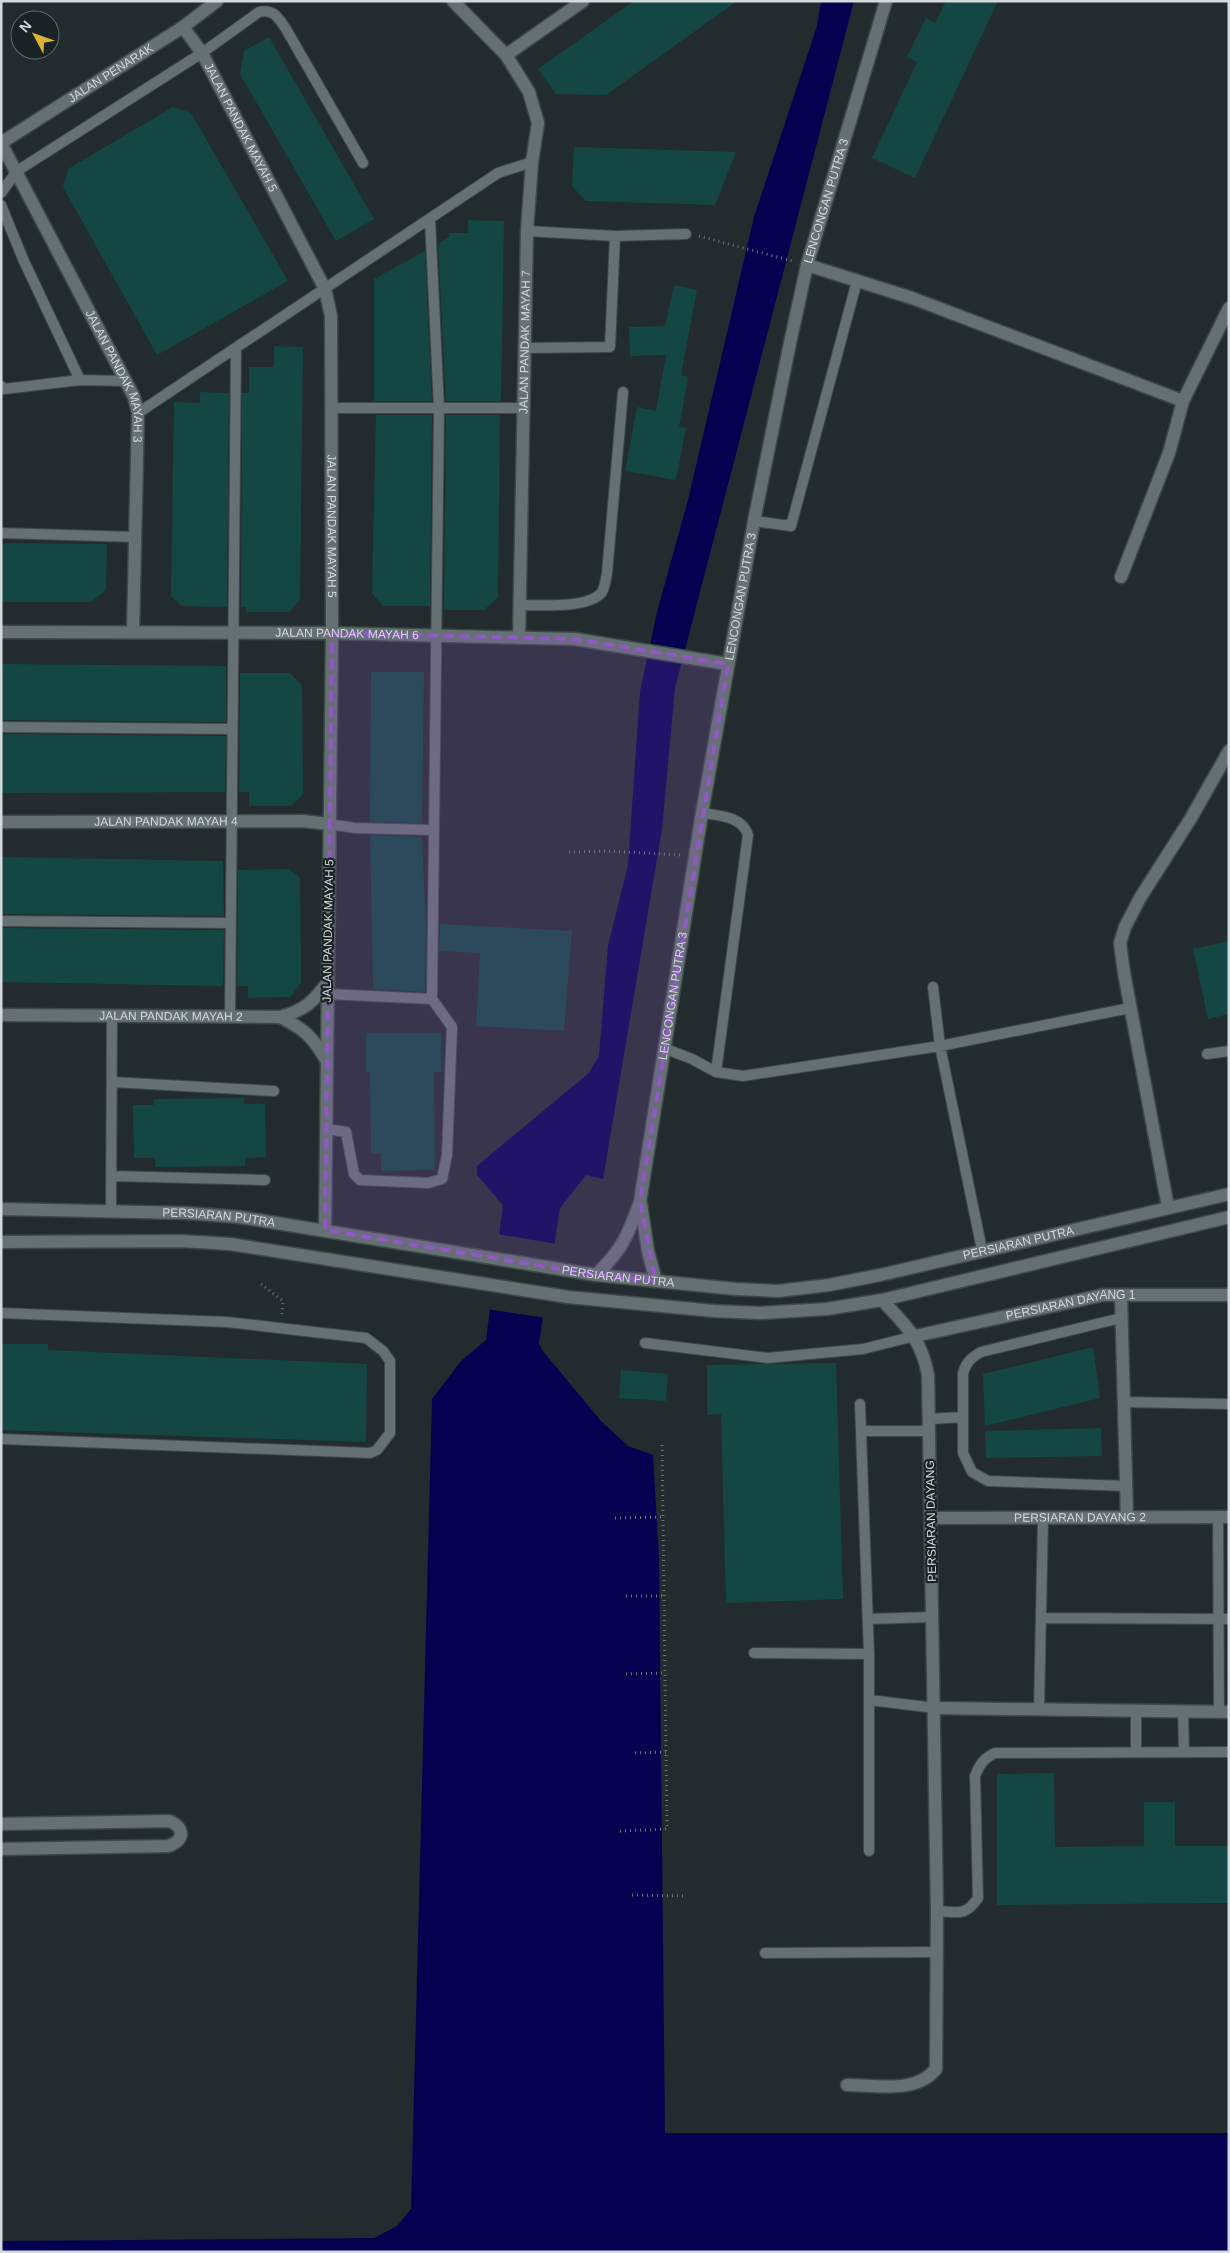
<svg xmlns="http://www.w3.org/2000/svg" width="1230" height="2253" font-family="Arial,sans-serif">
<rect width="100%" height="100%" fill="#222c2e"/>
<path fill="#040250" d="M821 1H854L675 688 662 829 603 1179 586 1175 560 1208 539 1343 542 1350 601 1421 628 1446 653 1455 659 1558 665 2133H1229V2252H1V2241L374 2238 397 2226 411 2209 432 1399 461 1361 486 1340 503 1205 477 1175V1166L589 1073 599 1056 608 946 628 865 640 692 657 612 688 500 754 217 817 26Z"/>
<path fill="#222c2e" d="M497 1234 557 1244 546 1318 487 1309Z"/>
<path fill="#144643" d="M634 1H737L606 95 556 94 538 69Z
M946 1H998L915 178 872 158 917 62 907 57 926 18 935 23Z
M269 37 374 219 336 241 240 74 244 51Z
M173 107 191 113 288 281 157 355 63 187 68 169Z
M574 147 736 152 715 205 586 201 572 186Z
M468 220 504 221 501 401H446L438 244 449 237V233H468Z
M425 251 432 401H374V279Z
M674 285 697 290 681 375 688 377 679 427 686 428 676 480 625 471 637 407 656 411 666 355 630 356 629 327 665 326Z
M274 346 303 347 300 600 289 612H246V607H241L242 393H249V367H274Z
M200 392 229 393 227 607 181 606 171 596 174 402 200 403Z
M376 415H432L430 606H383L372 593Z
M446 415H500L498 597 484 610H444V607Z
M1 543 107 544 106 590 91 602H1Z
M1 664 226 666V722L1 720Z
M371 672H424L422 823 370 822Z
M240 673H290L302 685 303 794 291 806H249V792H239Z
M1 734 226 736 225 792 1 793Z
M370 835 422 837 426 924 425 992 373 989Z
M1 857 223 861 224 916 1 914Z
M289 869 300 878 301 983 290 997 248 998V986H237L238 870Z
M440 924 572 931 564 1031 476 1026 480 953 439 951Z
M1 928 224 930 223 986 1 982Z
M1229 941V1014L1208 1019 1193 949Z
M366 1033H441V1072H434L435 1170 381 1171V1154H371L370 1072H366Z
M244 1098V1104H265L266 1157 245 1158V1166L155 1167V1158H134L133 1105H154V1099Z
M1 1344H48V1350L367 1364 366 1442 1 1430Z
M1093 1347 1100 1398 985 1426 983 1374Z
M836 1363 843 1599 726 1603 721 1414 707 1415V1365Z
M621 1370 668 1374 666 1401 619 1398Z
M1101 1428 1102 1456 986 1458 985 1431Z
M1054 1773 1055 1847 1144 1846V1802H1175V1846H1229V1903L997 1905V1774Z"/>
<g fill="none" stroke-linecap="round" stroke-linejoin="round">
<g stroke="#3f4749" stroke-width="12">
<path id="service" d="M1 193 17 171 202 53 259 12C274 8 279 19 286 29L363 163
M1 205 23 259 80 380
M527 231 615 236 686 234
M526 348 610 347 615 236
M1 386 4 389 80 380 126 381
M331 408H524
M138 413 498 173 532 162
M754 521 791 526 857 281
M1 533 135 537
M520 605C540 605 589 609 602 592 605 587 606 578 607 573L623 392
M1 727 232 729
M702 813C720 816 742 816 748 835L716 1072
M329 824 355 828 434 830
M1 921 230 923
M933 987 940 1046 982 1250
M328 994 432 999
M230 1017 236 348
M666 1049 692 1059 716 1072 743 1076 940 1046 1130 1008
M1207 1054 1229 1051
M112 1082 274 1091
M327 1129 346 1132 354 1174 360 1180 428 1183 442 1179 447 1155 452 1027 432 999 439 408 430 219
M112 1176 265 1180
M111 1211 112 1016
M1 1313 227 1322 366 1338 383 1351 390 1361V1433L377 1450 370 1453 1 1439
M1121 1318 981 1352C972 1357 966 1362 963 1373V1453L972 1472 988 1481 1126 1486
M645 1343 768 1358 863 1349 915 1336
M1124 1402 1229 1404
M860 1404 869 1654V1851
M929 1419 963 1417
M861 1431H929
M1218 1517 1219 1712
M1041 1618 1229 1619
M868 1619 933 1617
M754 1653 869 1654
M869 1700 935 1708
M1039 1710 1043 1518
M1136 1711V1752
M1183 1712 1184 1752
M937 1911C957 1912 965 1917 978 1898L975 1776C980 1764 984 1758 995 1753L1229 1752
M765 1953 936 1952"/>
</g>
<g stroke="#3f4749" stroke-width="15">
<g id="minor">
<path d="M453 1 506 55"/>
<path id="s1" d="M183 27 202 53 325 289 331 316 332 633 325 1230"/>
<path id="s2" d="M1 143 134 397 138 413 133 632"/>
<path d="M807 265 912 298 1183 401"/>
<path d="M1121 577 1169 453 1183 401 1229 308"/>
<path id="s3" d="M1 632 332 633 575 639 728 664"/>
<path id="s4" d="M519 638 527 231 532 162 538 123 529 92 506 55 583 1"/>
<path id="s5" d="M1 822 303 821 329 824"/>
<path id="s6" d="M1 1015 280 1017C305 1010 312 1003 328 982"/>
<path d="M280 1017C304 1029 313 1037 326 1060"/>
<path d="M641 1204 648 1251 656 1281"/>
<path d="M1168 1207 1124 973 1120 943 1125 927 1140 898 1191 818 1229 751"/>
<path id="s7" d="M596 1275C622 1250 628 1235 640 1202L702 813 754 521 790 343 807 265 886 1"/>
<path d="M1121 1295 1127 1518"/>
<path id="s8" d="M915 1336 1103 1295H1229"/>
<path id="s9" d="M931 1518 1229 1517"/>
<path d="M935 1708 1229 1712"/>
<path d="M1 1824 169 1821C185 1827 185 1841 168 1846L1 1849"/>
<path d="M847 2085C877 2085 916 2094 936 2069L937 1911 928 1375C921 1338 906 1326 882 1300"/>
</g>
</g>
<g stroke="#3f4749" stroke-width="15">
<g id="secondary">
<path id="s10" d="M1 143 183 27 217 1"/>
<path id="s11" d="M1 1209 186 1213 239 1217 596 1275 736 1289 778 1291 829 1285 880 1275 1229 1194"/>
<path d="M1 1242 181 1241 230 1244 568 1297 714 1311 760 1313 827 1309 882 1300 1229 1217"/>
</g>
</g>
<path stroke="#6b7475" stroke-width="3" stroke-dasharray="1 4" stroke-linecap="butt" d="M699 236 792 261
M569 852 605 851 681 855
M261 1284 283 1301 282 1314
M615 1518 663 1517
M626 1596H664
M626 1674 666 1673
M635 1753 668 1752
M620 1831 667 1829 662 1442
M632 1895 686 1896"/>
<use href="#service" stroke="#657073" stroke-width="10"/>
<use href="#minor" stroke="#657073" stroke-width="12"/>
<use href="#secondary" stroke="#657073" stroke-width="12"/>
</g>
<path fill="#9158c6" fill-opacity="0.2" stroke="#9158c6" stroke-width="4" stroke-dasharray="10 6" stroke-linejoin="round" d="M332 633 575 639 728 664 640 1202 656 1281 596 1275 325 1230Z"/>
<g text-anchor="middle" stroke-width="4.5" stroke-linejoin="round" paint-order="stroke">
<g font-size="12" fill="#d4dadb" stroke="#192224">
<text dy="4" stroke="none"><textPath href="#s10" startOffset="130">JALAN PENARAK</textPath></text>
<text dy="4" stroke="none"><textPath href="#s1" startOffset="116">JALAN PANDAK MAYAH 5</textPath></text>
<text dy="4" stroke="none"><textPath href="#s7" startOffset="1105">LENCONGAN PUTRA 3</textPath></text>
<text dy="4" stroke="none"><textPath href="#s4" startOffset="296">JALAN PANDAK MAYAH 7</textPath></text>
<text dy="4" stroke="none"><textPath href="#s2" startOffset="261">JALAN PANDAK MAYAH 3</textPath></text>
<text dy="4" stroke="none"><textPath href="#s1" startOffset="536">JALAN PANDAK MAYAH 5</textPath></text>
<text dy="4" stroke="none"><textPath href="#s7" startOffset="700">LENCONGAN PUTRA 3</textPath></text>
<text dy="4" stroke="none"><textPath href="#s3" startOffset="346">JALAN PANDAK MAYAH 6</textPath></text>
<text dy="4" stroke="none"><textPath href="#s5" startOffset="165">JALAN PANDAK MAYAH 4</textPath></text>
<text transform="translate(328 931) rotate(-89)" y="4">JALAN PANDAK MAYAH 5</text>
<text dy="4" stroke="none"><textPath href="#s7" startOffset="295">LENCONGAN PUTRA 3</textPath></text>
<text dy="4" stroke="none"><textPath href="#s6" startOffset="170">JALAN PANDAK MAYAH 2</textPath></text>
<text dy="4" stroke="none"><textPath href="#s11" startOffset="218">PERSIARAN PUTRA</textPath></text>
<text dy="4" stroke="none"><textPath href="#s11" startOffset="1028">PERSIARAN PUTRA</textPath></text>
<text dy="4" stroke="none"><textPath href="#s11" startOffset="622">PERSIARAN PUTRA</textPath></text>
<text dy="4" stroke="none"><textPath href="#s8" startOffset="159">PERSIARAN DAYANG 1</textPath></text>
<text dy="4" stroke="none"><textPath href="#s9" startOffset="149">PERSIARAN DAYANG 2</textPath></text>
<text transform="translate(931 1521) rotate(-91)" y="4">PERSIARAN DAYANG</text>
</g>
</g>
<rect width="1230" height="2253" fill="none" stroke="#d4dadb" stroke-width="5"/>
<g transform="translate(35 35) rotate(311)"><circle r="24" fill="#192224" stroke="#646c6d"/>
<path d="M0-4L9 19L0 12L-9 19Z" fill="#ddb133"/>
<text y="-8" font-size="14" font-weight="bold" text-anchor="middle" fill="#d4dadb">N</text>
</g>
</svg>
